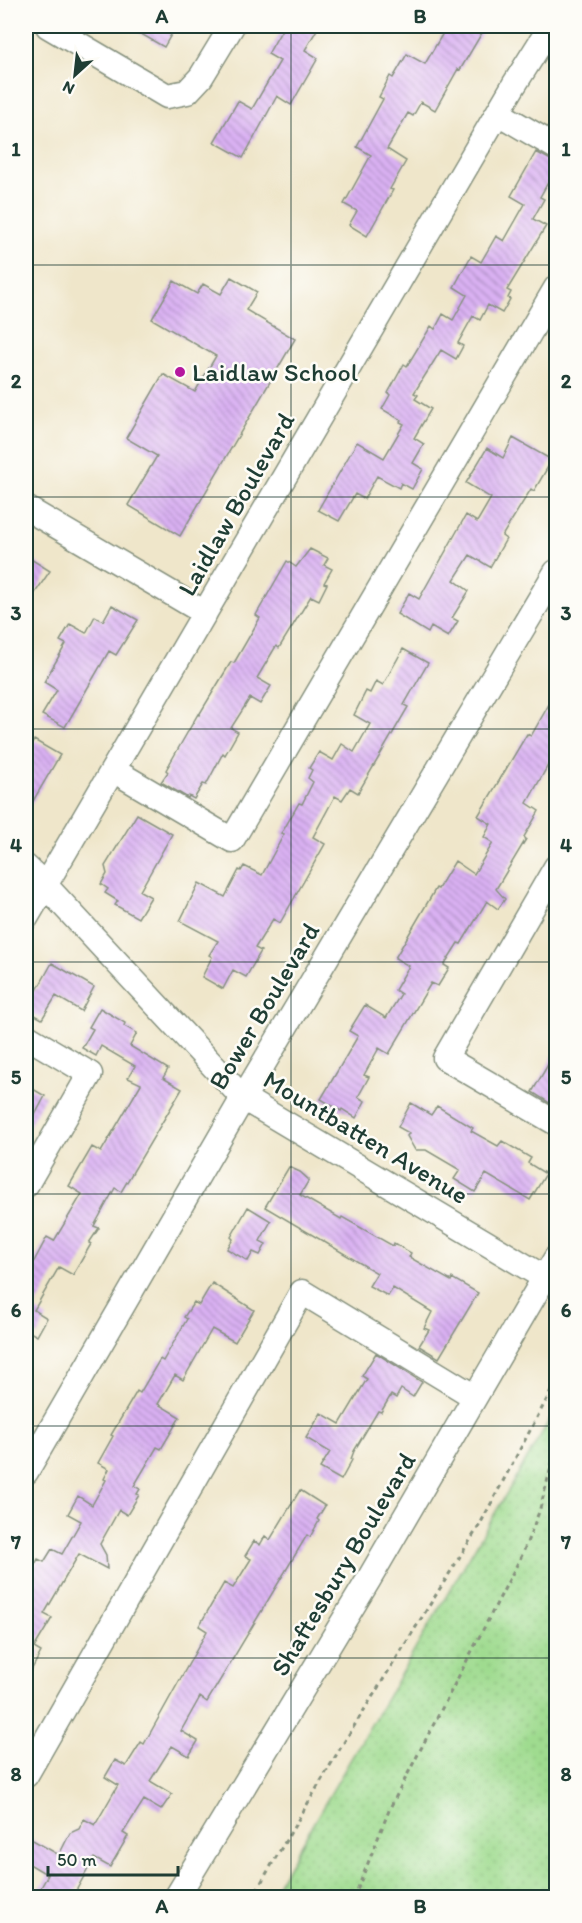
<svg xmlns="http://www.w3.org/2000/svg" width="582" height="1923" font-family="Itim,sans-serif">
<defs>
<pattern id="grass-dots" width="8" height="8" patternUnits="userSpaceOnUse" patternTransform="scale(1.5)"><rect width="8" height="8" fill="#9fdb8f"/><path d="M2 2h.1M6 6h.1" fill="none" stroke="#88bd7c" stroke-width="1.8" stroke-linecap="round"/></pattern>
<pattern id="building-back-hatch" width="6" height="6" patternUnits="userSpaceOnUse" patternTransform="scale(1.5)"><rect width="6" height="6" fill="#dab1f3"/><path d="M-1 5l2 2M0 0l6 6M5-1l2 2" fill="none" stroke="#b091c6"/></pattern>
</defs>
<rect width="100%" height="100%" fill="#fdfcf7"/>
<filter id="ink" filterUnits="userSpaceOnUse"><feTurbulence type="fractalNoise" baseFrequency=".0167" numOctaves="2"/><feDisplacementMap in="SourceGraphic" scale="12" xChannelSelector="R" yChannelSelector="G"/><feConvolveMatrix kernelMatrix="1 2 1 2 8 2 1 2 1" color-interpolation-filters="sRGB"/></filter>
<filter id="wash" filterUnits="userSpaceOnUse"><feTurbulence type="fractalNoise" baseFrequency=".008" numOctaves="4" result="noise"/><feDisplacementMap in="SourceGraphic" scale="24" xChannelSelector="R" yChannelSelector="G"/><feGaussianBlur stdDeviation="1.35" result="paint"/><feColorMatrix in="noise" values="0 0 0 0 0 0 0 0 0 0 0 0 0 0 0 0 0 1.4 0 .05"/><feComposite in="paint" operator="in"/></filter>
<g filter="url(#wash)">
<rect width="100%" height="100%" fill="#efe6ca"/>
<path fill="url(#grass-dots)" stroke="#5f8c62" stroke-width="1.5" d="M556 1409V1897H270Z"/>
<g id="blocks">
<path fill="url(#building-back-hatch)" d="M127 26H176L164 47Z
M284 26H319L305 50 318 58 291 105 277 96 243 158 214 142 238 101 252 109 280 61 268 54Z
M447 26H486L460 70 458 69 435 110 421 102 413 116 408 113 387 149 406 161 390 189 393 190 367 236 349 225 357 211 344 204 371 155 357 147 383 99 379 97 390 76 393 78 407 54 425 64Z
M536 152 549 159 556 161V168L540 197 544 199 533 219 546 226 507 290 511 292 508 298 510 299 502 313 488 305 480 320 473 316 458 343 463 346 456 359 441 350 414 393 418 395 415 399 431 409 414 438 424 444 413 463 423 469 412 489 401 483 399 488 377 476 364 499 355 494 339 521 318 510 357 442 384 458 404 424 400 422 401 420 382 409 390 395 388 393 404 364 407 366 431 326 435 329 443 314 453 320 467 295 454 287 471 256 481 262 496 236 504 241 525 204 511 196Z
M231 277 257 292 246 310 295 339 180 536 128 505 157 456 126 438 163 374 195 392 216 356 152 319 174 281 197 294 203 284 221 294Z
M513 438 552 460 534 491 531 489 502 536 506 539 490 567 470 555 454 580 469 591 452 618 458 621 448 637 431 627 428 633 397 614 409 593 419 599 466 515 477 522 491 498 466 483 487 448 503 458Z
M310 549 328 558 324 565 332 569 324 583 327 584 319 600 311 596 279 648 276 646 257 678 271 686 260 704 250 698 231 728 238 732 225 755 223 753 206 785 203 784 194 799 189 796 188 798 161 782 168 772 166 770 198 714 199 715 231 662 234 663 260 618 256 615 287 561 296 567Z
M26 556 50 571 35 593 26 588Z
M112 605 138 620 116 655 109 651 65 727 42 715 57 690 44 682 66 644 60 641 70 624 86 633 95 616 103 621Z
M403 649 428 663 404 705 408 707 358 793 350 788 342 800 335 796 313 837 325 844 280 923 273 919 255 948 261 951 246 977 233 970 223 989 202 977 212 957 209 955 218 941 180 921 199 883 225 897 239 870 241 871 244 866 262 875 284 834 281 833 284 829 299 803 302 804 313 782 308 778 312 770 309 768 319 752 333 760 342 744 354 752 370 724 354 715 366 691 370 693 376 681 383 685Z
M556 692V751L527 803 539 811 524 837 526 839 496 889 505 899 498 909 487 901 461 944 458 943 444 965 449 968 438 986 431 983 389 1054 379 1048 364 1075 369 1077 358 1097 365 1101 356 1118 342 1109 341 1111 321 1099 358 1036 349 1031 365 1005 386 1018 401 994 395 990 409 966 395 958 436 888 438 889 455 861 474 874 493 843 484 837 491 824 478 816 527 734 531 736Z
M34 740 60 755 26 813V755Z
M137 814 172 834 140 891 151 897 138 918 115 905 118 901 105 893 108 889 101 884 107 874 105 866Z
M52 963 94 987 81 1011 56 996 42 1019 26 1010V1004L35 988 37 990Z
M100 1008 125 1023 124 1026 137 1033 130 1046 168 1069 163 1078 182 1089 121 1192 115 1188 94 1226 99 1228 89 1243 91 1244 73 1275 59 1267 34 1310 47 1318 37 1336 26 1330V1261L32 1265 47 1237 54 1241 82 1194 69 1186 92 1147 101 1152 141 1084 128 1078 135 1066 101 1046 96 1056 82 1048 93 1029 89 1027Z
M556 1051V1107L532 1092Z
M26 1085 45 1096 26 1132Z
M411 1103 431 1115 437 1106 473 1128 471 1131 498 1146 502 1141 531 1158 528 1163 546 1174 530 1200 486 1174 475 1192 454 1179 460 1170 426 1150H415L407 1136 409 1133 398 1127Z
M289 1167 300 1172 309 1180 300 1195 341 1219 342 1217 393 1246 394 1243 411 1253 409 1257 451 1281 452 1278 478 1293 439 1358 419 1346 429 1330 424 1328 432 1312 393 1288 388 1296 369 1286 377 1273 265 1207Z
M248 1207 271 1221 260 1241 266 1244 260 1255 253 1252 248 1261 227 1249 233 1239 231 1237Z
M212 1283 254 1310 235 1342 212 1329 183 1380 175 1375 158 1404 180 1417 161 1449 157 1447 134 1486 140 1489 137 1494 139 1495 127 1515 119 1510 100 1544 106 1555 107 1569 79 1554 44 1614 52 1618 34 1648 41 1652 26 1680V1581L38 1559 44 1562 52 1549 62 1554 81 1521 68 1514 78 1496 92 1505 106 1480 104 1479 109 1469 98 1463 113 1436 111 1435 137 1391 140 1393 160 1359 163 1361 187 1319 184 1317 194 1302 199 1305Z
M376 1353 422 1382 413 1397 401 1389 396 1398 391 1395 381 1412 378 1411 354 1451 351 1459 352 1460 341 1480 320 1468 330 1452 306 1438 321 1413 340 1424 367 1379 362 1376Z
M300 1490 325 1506 317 1519 319 1521 310 1537 307 1535 207 1702 200 1697 181 1731 198 1741 189 1756 172 1746 150 1781 172 1794 161 1810 144 1800 123 1833 128 1836 110 1867 94 1858 72 1898H35L48 1875 26 1862V1836L59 1855 70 1833 79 1829 84 1819 95 1825 118 1785 105 1777 115 1760 126 1766 141 1742 144 1744 207 1631 199 1626 224 1583 233 1588 251 1559 245 1556 254 1541 260 1545 265 1536 270 1540Z"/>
</g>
</g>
<g filter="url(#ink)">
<use href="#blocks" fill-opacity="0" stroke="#87927f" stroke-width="1.5"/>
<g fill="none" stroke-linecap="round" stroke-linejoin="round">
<g stroke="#87927f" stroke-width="27">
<path id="minor" d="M48 26 167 96 187 92 201 77 232 26
M498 113 556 147
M26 508 205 613
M113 770 232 840 556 288
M26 867 44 884 243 1098 545 1278
M556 867 445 1058 556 1123
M26 918 514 85 551 26
M26 1036 90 1074 26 1185
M26 1472 243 1098 556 572
M26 1775 302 1292 475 1397
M176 1898 369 1579 556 1258"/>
</g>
<path stroke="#87927f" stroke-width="3" stroke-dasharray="4.5 4.5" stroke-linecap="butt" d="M252 1898 341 1747 479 1526 556 1382
M354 1898 390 1808 522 1555 539 1512 556 1449"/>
<use href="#minor" stroke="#fff" stroke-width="24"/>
</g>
</g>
<path fill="none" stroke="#1f3d34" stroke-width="1.5" stroke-opacity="0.55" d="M291 26V1898M26 265H556M26 497H556M26 729H556M26 962H556M26 1194H556M26 1426H556M26 1658H556"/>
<circle fill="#b5179e" stroke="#fdfcf7" stroke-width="2" cx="180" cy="372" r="6"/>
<g text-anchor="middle" stroke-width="5" stroke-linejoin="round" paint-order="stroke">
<g font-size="26" fill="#1f3d34" stroke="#fdfcf7" text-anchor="start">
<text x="192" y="381">Laidlaw School</text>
</g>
<g font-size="26" fill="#1f3d34" stroke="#fdfcf7">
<text transform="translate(236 504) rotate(-60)" y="9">Laidlaw Boulevard</text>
<text transform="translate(264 1006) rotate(-59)" y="9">Bower Boulevard</text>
<text transform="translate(366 1137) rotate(31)" y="9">Mountbatten Avenue</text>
<text transform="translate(343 1564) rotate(-59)" y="9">Shaftesbury Boulevard</text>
</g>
</g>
<rect width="582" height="1923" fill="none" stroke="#fdfcf7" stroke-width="66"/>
<g transform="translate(75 75) rotate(207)" stroke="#fdfcf7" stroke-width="4.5" paint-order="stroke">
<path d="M0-4.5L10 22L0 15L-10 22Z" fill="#1f3d34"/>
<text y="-9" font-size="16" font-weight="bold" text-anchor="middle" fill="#1f3d34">N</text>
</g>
<path d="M48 1866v9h130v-9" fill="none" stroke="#1f3d34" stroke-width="3"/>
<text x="57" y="1866" font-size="18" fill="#1f3d34" stroke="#fdfcf7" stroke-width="4.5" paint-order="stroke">50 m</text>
<rect x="33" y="33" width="516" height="1857" fill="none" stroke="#1f3d34" stroke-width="2"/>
<g font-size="20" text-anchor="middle" font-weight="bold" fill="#1f3d34">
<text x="162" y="23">A</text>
<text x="420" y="23">B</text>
<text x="16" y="156">1</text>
<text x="566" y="156">1</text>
<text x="16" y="388">2</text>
<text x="566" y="388">2</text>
<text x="16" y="620">3</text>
<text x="566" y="620">3</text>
<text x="16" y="852">4</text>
<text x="566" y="852">4</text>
<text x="16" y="1084">5</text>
<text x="566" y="1084">5</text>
<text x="16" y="1317">6</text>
<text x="566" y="1317">6</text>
<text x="16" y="1549">7</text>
<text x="566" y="1549">7</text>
<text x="16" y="1781">8</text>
<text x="566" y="1781">8</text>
<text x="162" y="1913">A</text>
<text x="420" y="1913">B</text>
</g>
</svg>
